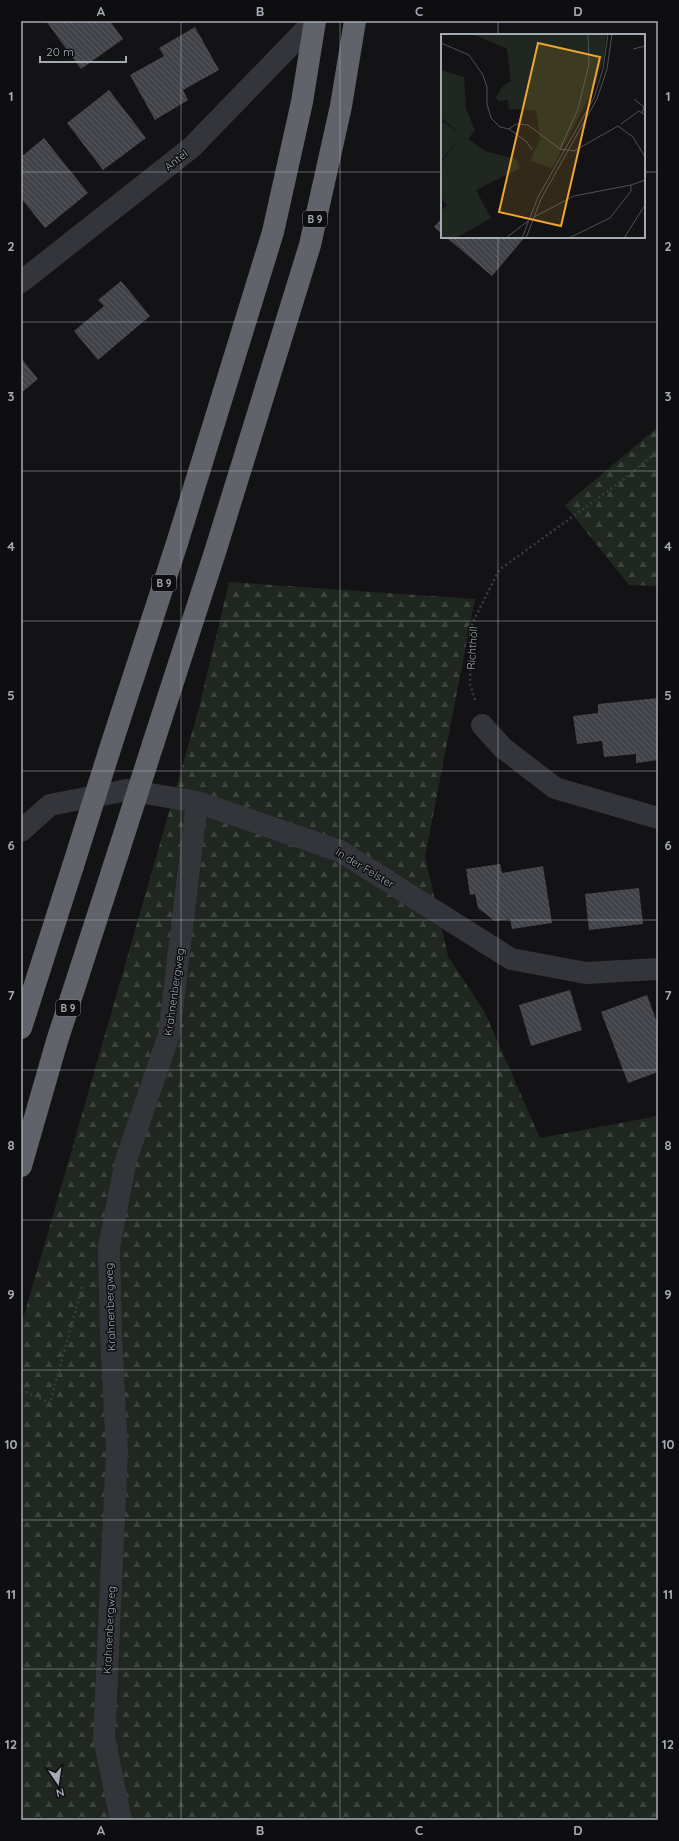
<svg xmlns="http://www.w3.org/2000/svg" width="679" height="1841" font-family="Quicksand,sans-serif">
<defs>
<pattern id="forest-firs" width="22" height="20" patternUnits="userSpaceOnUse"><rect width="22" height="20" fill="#1f2720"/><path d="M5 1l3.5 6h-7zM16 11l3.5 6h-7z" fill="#3d443e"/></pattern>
<pattern id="building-back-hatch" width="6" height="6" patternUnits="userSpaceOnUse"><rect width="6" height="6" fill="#424348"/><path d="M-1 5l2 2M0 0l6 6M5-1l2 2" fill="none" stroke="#5a5b60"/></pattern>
</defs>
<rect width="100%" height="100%" fill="#131315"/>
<path fill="url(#forest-firs)" d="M658 427V586L629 585 565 505Z
M229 582 475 599 425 857 448 956 485 1013 540 1138 658 1116V1820H21V1326L199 708Z"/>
<path fill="url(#building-back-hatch)" d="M46 21H110L123 39 81 69Z
M195 27 219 70 183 90 188 100 155 120 130 75 164 56 159 48Z
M109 90 146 138 103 170 67 123Z
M44 138 88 193 45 228 21 198V157Z
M442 218V234L434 227Z
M446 237H525L492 276Z
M121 281 150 316 98 360 74 331 104 306 98 300Z
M21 358 38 379 21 393Z
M658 698V760L636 763V754L604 757 602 741 577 744 573 716 598 713V704Z
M500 864 502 873 543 866 552 923 512 929 510 919 495 921 478 908 475 894 470 895 466 869Z
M639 888 643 924 589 930 585 894Z
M570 990 582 1030 531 1046 519 1005Z
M647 995 658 1025V1072L628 1083 601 1012Z"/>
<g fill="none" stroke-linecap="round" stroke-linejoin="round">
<path stroke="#3a3c41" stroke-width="2.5" stroke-dasharray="2 3" stroke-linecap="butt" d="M475 700 470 684 472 624 499 570 619 483 658 451
M21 1390 50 1403 82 1287"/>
<path stroke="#34353a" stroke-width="22" d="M21 282 192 147 314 21
M482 725 503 748 555 788 658 818
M21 831 50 805 127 790 197 802 340 851 511 959 586 973 658 969
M121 1820 104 1738 117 1452 111 1336 109 1247 126 1160 169 1035 197 802"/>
<path stroke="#60636a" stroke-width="22" d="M153 744 216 549 310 245 341 106 355 21
M109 752 178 540 273 232 302 102 315 21
M21 1028 73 866
M21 1166 57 1041 119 850"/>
<path stroke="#60636a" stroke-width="22" d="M119 850 153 744
M73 866 109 752"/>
</g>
<path fill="none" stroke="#a5abb5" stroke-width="1" stroke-opacity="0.55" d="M181 21V1820M340 21V1820M498 21V35M21 172H442M644 172H658M498 237V1820M21 322H658M21 471H658M21 621H658M21 771H658M21 920H658M21 1070H658M21 1220H658M21 1370H658M21 1520H658M21 1669H658"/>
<g text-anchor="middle" stroke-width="3" stroke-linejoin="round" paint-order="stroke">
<g fill="#0e0e10" stroke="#787c84" stroke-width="1">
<rect x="303" y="211" width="24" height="16" rx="3"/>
<rect x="152" y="575" width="24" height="16" rx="3"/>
<rect x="56" y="1000" width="24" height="16" rx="3"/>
</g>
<g font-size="10" font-weight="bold" fill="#a5abb5">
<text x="315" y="223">B 9</text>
<text x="164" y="587">B 9</text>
<text x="68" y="1012">B 9</text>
</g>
<g font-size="11" fill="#a5abb5" stroke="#0e0e10">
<text transform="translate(176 160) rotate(-38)" y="4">Antel</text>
<text transform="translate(472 648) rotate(-86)" y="4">Richthöll</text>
<text transform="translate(365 868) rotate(31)" y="4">In der Felster</text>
<text transform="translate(174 992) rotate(-82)" y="4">Krahnenbergweg</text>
<text transform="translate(110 1307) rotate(-92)" y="4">Krahnenbergweg</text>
<text transform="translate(109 1630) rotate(-87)" y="4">Krahnenbergweg</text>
</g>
</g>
<g transform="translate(441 34)">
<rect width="204" height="204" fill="#131315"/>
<path d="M32 0H165L163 23 156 48 111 134 89 127 99 105 95 76 68 75 67 66 57 67 55 63 62 52 70 47 66 15ZM0 36 23 43 25 75 34 96 27 105 44 117 75 125 79 134 35 156 50 184 15 204H0V177L26 152 0 129 21 101 0 84Z" fill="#1f2720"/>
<path d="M3 88 21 101 0 127V91ZM0 129 26 152 6 171 0 164Z" fill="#1f2720"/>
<path fill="none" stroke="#4d5055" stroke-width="1" d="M0 9 28 21 42 41 46 53V70L50 84 59 93 68 95 75 90 87 91 119 115 133 117 177 92 192 103 204 123M192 15 204 12M193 65 203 73 201 79M180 90 198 77 204 81M68 95 86 108 91 116M119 115 137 75 148 30 147 0M93 183 133 162 190 151 204 146M65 204 87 187M81 204 97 163 153 64 162 35 167 0M85 204 100 165 156 65 166 35 171 0M128 204 169 184 190 157V151M183 204 204 171"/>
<path fill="#eea532" fill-opacity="0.15" stroke="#eea532" stroke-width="2" d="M97 9 159 23 120 192 58 178Z"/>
<rect width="204" height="204" fill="none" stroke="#a5abb5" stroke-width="2"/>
</g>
<rect width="679" height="1841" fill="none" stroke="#0e0e10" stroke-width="44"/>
<g transform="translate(58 1783) rotate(167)" stroke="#0e0e10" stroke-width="3" paint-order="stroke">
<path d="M0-3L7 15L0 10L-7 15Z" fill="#a5abb5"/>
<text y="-6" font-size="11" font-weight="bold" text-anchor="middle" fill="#a5abb5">N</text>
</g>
<path d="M40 56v6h86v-6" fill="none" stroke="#a5abb5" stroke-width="2"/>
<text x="46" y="56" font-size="12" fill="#a5abb5" stroke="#0e0e10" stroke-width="3" paint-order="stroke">20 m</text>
<rect x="22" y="22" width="635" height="1797" fill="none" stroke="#a5abb5" stroke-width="1.5"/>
<g font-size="13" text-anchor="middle" font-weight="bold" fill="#a5abb5">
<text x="101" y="16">A</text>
<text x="260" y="16">B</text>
<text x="419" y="16">C</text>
<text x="578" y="16">D</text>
<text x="11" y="101">1</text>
<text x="668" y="101">1</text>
<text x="11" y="251">2</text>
<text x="668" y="251">2</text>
<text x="11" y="401">3</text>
<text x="668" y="401">3</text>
<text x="11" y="551">4</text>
<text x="668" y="551">4</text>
<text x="11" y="700">5</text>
<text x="668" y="700">5</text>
<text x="11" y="850">6</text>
<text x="668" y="850">6</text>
<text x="11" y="1000">7</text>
<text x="668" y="1000">7</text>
<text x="11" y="1150">8</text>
<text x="668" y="1150">8</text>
<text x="11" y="1299">9</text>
<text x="668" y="1299">9</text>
<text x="11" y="1449">10</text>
<text x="668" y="1449">10</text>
<text x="11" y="1599">11</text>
<text x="668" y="1599">11</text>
<text x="11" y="1749">12</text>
<text x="668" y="1749">12</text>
<text x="101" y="1835">A</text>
<text x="260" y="1835">B</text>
<text x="419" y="1835">C</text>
<text x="578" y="1835">D</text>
</g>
</svg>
